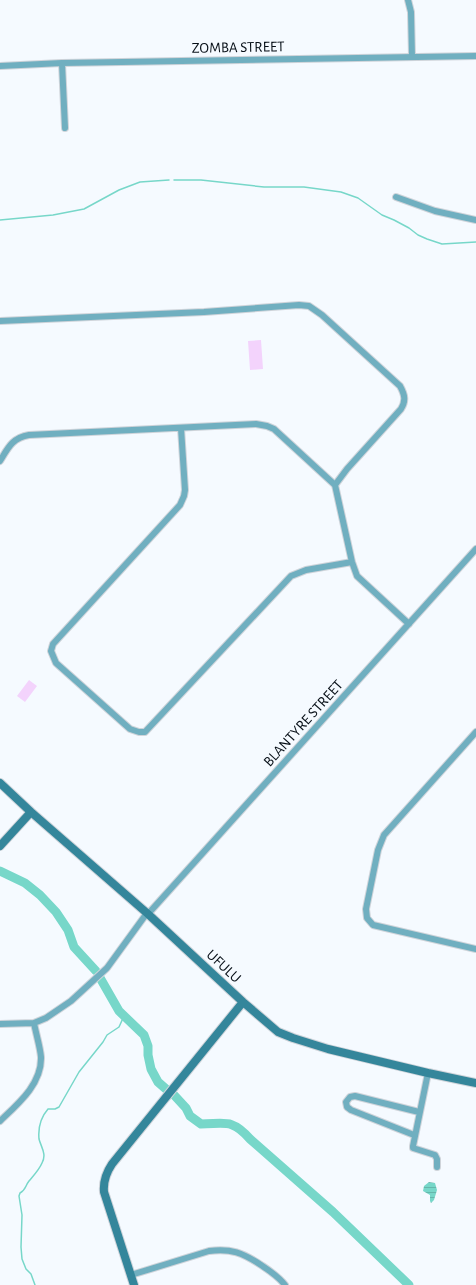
<svg xmlns="http://www.w3.org/2000/svg" width="476" height="1285" font-family="'Alegreya Sans',sans-serif">
<defs>
<pattern id="water-rules" width="6" height="5" patternUnits="userSpaceOnUse"><rect width="6" height="5" fill="#77d7c9"/><path d="M0 2.5h6" fill="none" stroke="#65b7ac"/></pattern>
</defs>
<rect width="100%" height="100%" fill="#f5faff"/>
<path fill="#f3d3fc" d="M261 340 263 369 250 370 248 341Z
M29 680 37 686 25 702 17 696Z"/>
<path fill="url(#water-rules)" d="M429 1182 435 1183 437 1190 434 1200 431 1203 430 1201V1195L423 1191 424 1186Z"/>
<g fill="none" stroke-linecap="round" stroke-linejoin="round">
<path stroke="#77d7c9" stroke-width="1.5" d="M174 180H201L264 187H304L341 192 358 198 382 215 394 220 409 228 418 235 427 239 442 244 476 242
M0 220 53 215 84 209 119 190 140 182 169 180
M35 1285 31 1274 26 1269 22 1259 21 1247 22 1215 19 1196 20 1193C26 1190 25 1186 29 1181 34 1175 39 1170 42 1163 47 1154 41 1147 39 1139 38 1128 41 1117 48 1109H55L59 1107 79 1072 103 1042 107 1035 119 1027 124 1016"/>
<path stroke="#77d7c9" stroke-width="9" d="M0 871 25 883 40 895 56 912 68 930 74 947 96 971
M99 976 119 1011 144 1035 148 1046V1055L151 1069 158 1082 166 1089
M174 1095 186 1108 190 1116 201 1124C224 1124 232 1118 250 1139L333 1212 409 1285"/>
<g stroke="#cfd4da" stroke-width="8">
<path id="street" d="M408 0 411 12 412 57
M62 63 65 128
M0 66 62 63 476 56
M396 197 435 211 476 220
M0 321 204 312 299 305 309 306 322 315 400 386C405 395 406 401 401 409L347 469 335 485
M181 428 185 490 184 496 180 505 53 644 51 651 56 663 130 729 139 732H145L291 576 306 570 352 562
M0 461C8 448 12 438 29 435L256 424 267 426 274 429 335 485 352 562 357 576 409 624
M476 732 384 835 378 850 366 909 367 918 373 925 476 949
M148 914 476 549
M0 1024 34 1023 46 1018 71 1001 107 968 147 913
M428 1073 413 1146V1148L435 1155 437 1159V1167
M0 1121C18 1104 42 1084 41 1057 40 1046 36 1034 34 1023
M414 1135 351 1110 347 1107 346 1102 350 1097 355 1096 419 1112
M131 1275 209 1251C231 1248 243 1253 261 1265 270 1271 278 1276 285 1285"/>
</g>
<g stroke="#cfd4da" stroke-width="10">
<path id="secondary" d="M0 783 31 812 148 914 243 1002 278 1032 293 1038 328 1049 428 1073 476 1083
M0 846 31 812
M134 1285 104 1192C103 1181 106 1173 112 1164L243 1002"/>
</g>
<use href="#street" stroke="#70afc0" stroke-width="6"/>
<use href="#secondary" stroke="#34869b" stroke-width="8"/>
</g>
<g text-anchor="middle" stroke-width="3" stroke-linejoin="round" paint-order="stroke">
<g font-size="15" fill="#070f17" stroke="#f5faff">
<text transform="translate(238 47) rotate(-1)" y="5">ZOMBA STREET</text>
<text transform="translate(303 723) rotate(-48)" y="5">BLANTYRE STREET</text>
<text transform="translate(224 966) rotate(43)" y="5">UFULU</text>
</g>
</g>
</svg>
